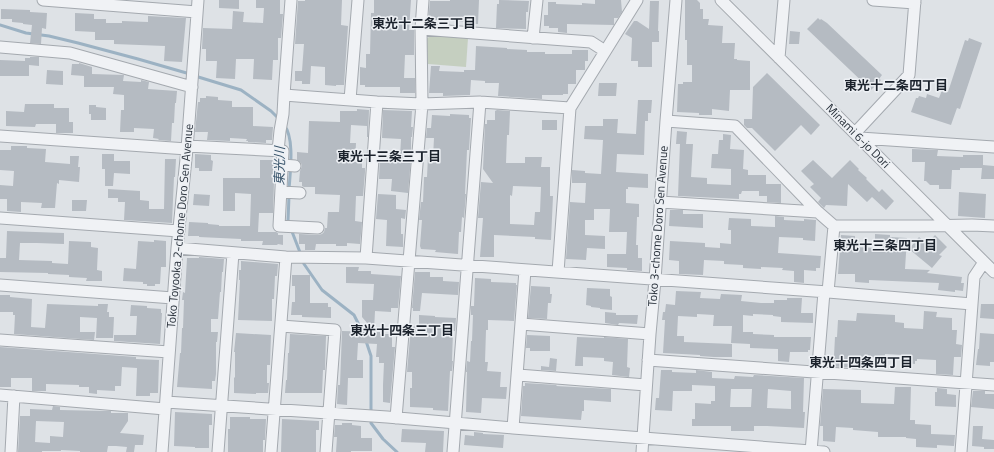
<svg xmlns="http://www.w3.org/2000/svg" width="994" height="452" font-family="'Titillium Web','Noto Sans JP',sans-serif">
<rect width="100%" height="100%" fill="#dee2e6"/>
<path fill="#c5cfc0" d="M432 35 468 38 466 67 428 64 426 39Z"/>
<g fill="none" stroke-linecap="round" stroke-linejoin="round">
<path stroke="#9cb2c3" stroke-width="3" d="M0 25 26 33 49 36 78 43 138 59 190 74
M195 76 241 90 271 111 279 119
M284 125C295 138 290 173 289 190
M289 224 288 221 289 196
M291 229 301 255
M303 261 304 264 322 290 354 315 364 335
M366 341 371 356V423L383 439 397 452"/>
</g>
<path fill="#b5bbc2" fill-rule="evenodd" d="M219 0H239V9L219 8Z
M256 0H280V14H283L281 38H278V60H273L272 80 253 79 254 59H236L235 79 216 78 217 61H206V49H202L203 28 232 29 233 11 244 12 243 22 263 23 264 8H256Z
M305 0H342L341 25 348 26 344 85H336V86L325 85V67L311 66 310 84H302V81H295V71H302L304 44H295L298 1H305Z
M374 0H411L409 30H414V55H405L404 78H415V93H400V87H365V85H360V67L366 68V54H370L371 13H374Z
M450 0H479L478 24H468V22L435 20V23H428L430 1H450Z
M499 0 529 1 528 12H526V29L496 28 497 4H499Z
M595 0H621L622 12 618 18H614V25L567 24V33L558 32V28H549V26H544V15H548V2H556V4L582 5V3L595 4Z
M685 0H697L700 3V9H703V19H709L708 25 723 26 722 43H735L734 59H737V60L750 61V90H730L729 111 712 109V115H699V113L677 112 678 84H683V82H692V65H687V40H685Z
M650 1H659L658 31H659V42H652V67H638V61H631L632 38 625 34 634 21H637L649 29Z
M1 9 30 10V12L47 13 46 29 42 28 41 44 30 43 32 25 23 24V23L12 22V19H1Z
M75 13 94 14V19H106V23H122V21L148 22V16L186 18 182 62 164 61 165 46 114 44V40H95V32L75 31Z
M818 18 820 20 821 19 827 23 882 75 879 79 881 80 871 90 807 29Z
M790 31 800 32 799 44H789Z
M969 38 982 43 960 109 957 108 951 125 911 112 916 98H918L919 96 926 98 927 94 939 98 942 90 948 92 965 40 968 41Z
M476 46 507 48V49L527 50V52H545V54H572V50H588V61H585V70H576V84H568V94H563V95H542V99L498 96 499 83H485V81L471 80 470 95 443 96V93H429L431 66H440L439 71 464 72V70H475Z
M30 57H39V66L29 65V76H0V60L25 61V58H30Z
M79 63 92 67V74L124 75 123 81 141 82V80L149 82 148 89 177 91 176 103H175L174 123H172L171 141 158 140 159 139 153 138 154 129 134 128V132H120L121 110H124V95L113 94 114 87H84V76L71 75 72 64H79Z
M47 70 63 71V85L46 84Z
M767 73 820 125 811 135 801 125 775 151 752 128H747L744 125V119H752L753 87Z
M599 83H617L616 96H598Z
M206 96 218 97V100L232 101V107H253V126L273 127 272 140H266V143L248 142V141H246L247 139 230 138V141L207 140 208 132H195L198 102H200V98H206Z
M638 100H652L651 113H648V121H645L644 155 617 154 616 172 648 174V188L628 187V189H626V203L639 204V217H637L636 245H638V258H642V271L627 270V268L607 267V254H626L627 232H609L610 209H594V220H585V235L605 236V249L587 248 586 260 566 259 570 202 585 203 586 183H572V170L585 171V173L601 174 603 140 584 139 585 126H603V119H618L617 133 636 134Z
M25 104H54V108H69V122H73V133H56V124H36L35 127 6 126V111L24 112Z
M89 105H96V107L106 108V120H91V114H89Z
M357 109 369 110 368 137H367V126L351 125 350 143H356L355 162H362V168H365V172L363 196H356L355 221 362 222 360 244 347 243V246H336V244H316L315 250H305V244H299V234L318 235 322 234 324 232 325 228H327L328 212H339L340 195 315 194V187H304L302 186V182H299L300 171 302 166 301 163 297 160V152L308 153 309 121 340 122V111H357Z
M383 110 412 111 411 127H413L412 137H411V157L408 193 391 191 392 179H379L380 156 400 157 401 139 382 138Z
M497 110 510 111 509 135H507L506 163H525V157H542L541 167H550V196H553L551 240 535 239V237L494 235V257H480L483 218H478L481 182 493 183 483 169 485 124H487V120H495V111ZM513 186 541 187 540 212H535L534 225 510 224V195L512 196Z
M450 114 469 115V118H471L469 150H467L465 194H466L464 218 462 217 461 232H459L458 254 435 252 436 250 421 249 420 246 422 220H419L421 202H423L424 177H427L428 157H433L434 138H426L427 128H431L432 115 450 116Z
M542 120H557V130H542Z
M677 131 687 132 686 144H693L691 177 707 178V184L731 185V169L711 168 712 154H718L719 140H723V134L731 135 730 149 744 150 743 169 748 170V175H766V184H781V203L767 202V196H759V191H742L741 194H739V199L678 196 680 144H676Z
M11 146H27V148L46 149 45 162 70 164V156H79L78 167H80L79 182 59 180V184L57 183 55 208H41L42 203 21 202V212L7 211V199H0V185L13 186 14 171 0 170V150H11Z
M912 149 938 150 937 156 963 157V155H983V165L994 166V179H981L982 168H960V170H952L951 189H939V185H930L926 181H924L925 162H912Z
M102 154H114V161H130V174L114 173 113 186H105V169H102Z
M195 154 211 155V160L213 161 212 171H199V168H195Z
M165 159H176L175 177H174L172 223 124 220 125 202H118V198H108V189L140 191V200L149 201V209H164Z
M260 160H274L273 182H274L273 213H259L258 232H276L278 233V235H283V245L278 244 277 245H262L263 241H241V239L199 237V236H188L189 222 208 223V224L219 225V226H250L251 194 235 193V211H223V178H260Z
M813 160 832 178 850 160 859 169 858 170 867 178 866 179 879 192 882 189 894 201 886 210 872 197 867 202 848 184 847 206 826 205 824 208 818 202 821 198 810 187 814 184 801 171Z
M959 192 986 194 985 218 958 216Z
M194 194 210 195 209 206 193 205Z
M378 194 396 195V209L406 210 405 219 401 218V234H403V247L386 246 387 220 376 219Z
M72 200H87L86 211H72Z
M670 210H683V214H703V228L669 226Z
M775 216 784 217V220L804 221V219L816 220 815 241 803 240V238L779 237 778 253 821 256 820 268H816V271L804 270V283L794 282V271L782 270 783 268 761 267V269L743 268V265L724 264V261L704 260 703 275 679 274V261L669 260 670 241 705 243V247L720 248V243L731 244V230H728L729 218 751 219V226L775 227Z
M7 231 64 233V244L37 243H20L19 260 52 261V263L68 264 69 241 91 242V247L98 248 97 270 102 271V281H86L87 278 69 277V275L48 274V273L0 272V258H6Z
M875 234 890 235V237L907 238 905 269 930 270 927 273 962 277 961 283H964L963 291 955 290V292L938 290 939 283 869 280V283L855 282V274H838L841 235 855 236 854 247 875 248Z
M935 235 947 247 939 255 942 256 932 268 909 249 919 237 927 244Z
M154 240 166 241V267H161L160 284H155V286H147V284H143V282L123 281 124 268 136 269 138 241 154 242Z
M199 257 224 259 223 272H222L221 292H220L218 319H211V332H218L217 342H216V374L215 381H212V389L177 387 180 353H181L182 328H183L184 300H182L183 292 185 293 187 258H199Z
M241 261 278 264 277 276H275L274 299H272V321L238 320 240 280H239V270H241Z
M346 267H359L358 271H371V274L401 276 398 308H391V312L375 311 374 331 362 317V300H373L374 284 346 283Z
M415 272H430V277H443V281L459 282 458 295 422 293 420 311H413V308H412Z
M292 275H310V303H328V307H331V318L302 317V315H291L292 302H295V286H292Z
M475 278 491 279V282L516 283V285H517L514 321 488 320V330H486L485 362H488L487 371 501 372 500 387H507L506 399 482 398 481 413 466 412 467 372H466L467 361 470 362 471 341H472L473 315H471V306H474Z
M531 286 550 287V294H552L551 303H548L547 319 528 318Z
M587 288 610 289V296L612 297V310L600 309V308L591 307V306L586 305Z
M676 291 701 292 700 298 720 299 721 294 742 295 741 301 761 303H774V300H787V298H802L801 313H813V323L781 322V317L773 316V315L753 314V316L743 315V332H753V334L774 335V337H811L810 350H808V352H790L789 362 778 361V349L750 348V344L731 343 732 326H713L714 315 697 314V317L678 316 677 336H684V342L732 344V357H714L700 356V355L663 353 665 320H662L663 312H665L666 304 675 305Z
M0 295H10V297L32 299 31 327 45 328 47 304 98 306V304H108L107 312H109V317H114L113 338H96L97 318 80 317V332H95L94 340 14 334 15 315H13V312H0Z
M981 304H994V319L980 318Z
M131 305 147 306V308L161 309V313H162L160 344 114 341V335H136L137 316H130Z
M924 311 937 312 936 317 952 318V330H957L956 344 962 345 961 357H954L953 375 936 374V360L917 359V361H915V364L905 363V361H903V355L885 354V358L862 357 861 368 825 366 826 356H834L835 337H837L838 320 856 321 857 313 895 315V322L904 323V328L923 329Z
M605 312 616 313V315H638L637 324 619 323 618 325 605 323Z
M419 315 435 316V317L456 318 455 331H453L452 361H453L452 371H450L448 411 433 410V408L410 407V388H412V372H407L411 326 419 327Z
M342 331 380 332V334H392V347H395L390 403 383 402V385L384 363H379V357H376L377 344 358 343 357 360H363V378H348L347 405 337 404 338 385H340Z
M236 333 271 335 270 365H267V383H269L268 393H256V394L234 393V377L235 378V352H234Z
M980 333 994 334V362H990V366L976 365 978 349H979Z
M290 334 326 336 325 370H323L322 393H285L286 380H287L288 353H289Z
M527 335 550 336V351H530V348H526Z
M577 337 604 338V337L628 339 627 367 630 368 629 377 612 375 613 362 604 361V358L583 357V366H575Z
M0 347 136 357V359L159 360 158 393H150V396H136L137 368 122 367 121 386H115V391L97 390V394L89 393V387H79V385L46 384V391H32V378H11V387H0Z
M550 358 557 359 556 371 541 370V366L549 367Z
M661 370H672V372L696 373V370L712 372V378L734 379 735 376 753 377 754 375 804 378 803 412H805L804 428 767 426H754V431H731V426H692V419H695V403L711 404V401H715V386L692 385V391H673L672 411 655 410 656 398H659ZM731 389H752L751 407H730ZM768 389 791 391V409L767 408Z
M525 383 557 385 556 386 611 389V402L584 400V411H582L581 420 521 416 523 386H525Z
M895 387H911L910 420H915V424L931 425V434L955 435 954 446 937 445V448L916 447V439L906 438V437H878V432L853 430V428L836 427 835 442 823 441V426H820L823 389 861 390V403L894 404Z
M937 388 947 389V394L956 395V407L935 406V392H937Z
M973 391H985V394H994V409L971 407Z
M53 406 60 407V410L106 411H111V413H128V421L120 433 144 435 143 445H135L134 452H126L127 447 116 446H108L107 452H80V451L61 450V451H42V452H18L20 416H30V409L52 410ZM36 421 64 422 63 437 50 436V443L35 442Z
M175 412 212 414V425H209V448H195V447L174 446Z
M230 417H250V419H266L265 440H263V452H228V429H230Z
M282 419 319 421V430H316V452H281Z
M342 423H352V425L361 426V438H372V451H351V452H336L337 437H334L335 425H342Z
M973 426H983L982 439 994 440V449H984V447L972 446Z
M402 429 444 431 443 452H425L426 443 401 442Z
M474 432 483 433V434L504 435 503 448 464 445 465 435 474 436Z"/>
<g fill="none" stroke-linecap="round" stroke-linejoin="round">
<g stroke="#a4a9af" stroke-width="13">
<path id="minor" d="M43 0 197 12
M721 0 994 272
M873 0 915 3
M421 29 591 42 605 51
M533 38 537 0
M0 47 70 53 192 87
M779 58 784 0
M284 95 377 102 422 104 480 102 570 108
M350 100 358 0
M666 121 735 126 818 212 834 226H919L972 225 994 226
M855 133 909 75 915 0
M0 136 187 149
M860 138 994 147
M187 146 283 151 279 226 318 228
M278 151 280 131 283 114 284 95 291 0
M283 165 295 166
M281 192 300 193
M660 202 818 212
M0 218 179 231
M177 248 286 257 366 258 828 292 972 304
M366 258 377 102
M558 272 570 108 637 0
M0 285 173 298
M828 292 834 226
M521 324 650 334
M281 326 335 330 326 452
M0 340 169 352
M648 360 994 385
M518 375 646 385
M0 395 165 409
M166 402 387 417 513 428 824 452
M396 418 422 104 421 29 423 0
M513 428 525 270
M11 452 14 396
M162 452 177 248 187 149 198 0
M218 452 233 253
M271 452 286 257
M453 452 480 102
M642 452 650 334 655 280 666 121 676 0
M811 452 824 292
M961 452 974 277 984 262"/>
</g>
<use href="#minor" stroke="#f0f2f5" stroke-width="11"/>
</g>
<g text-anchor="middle" stroke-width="3" stroke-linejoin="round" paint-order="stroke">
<g font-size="12" fill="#29313b" stroke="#edf0f4">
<text transform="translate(858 136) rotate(45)" y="4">Minami 6-jo Dori</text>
<text transform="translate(180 226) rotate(-85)" y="4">Toko Toyooka 2-chome Doro Sen Avenue</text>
<text transform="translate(658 226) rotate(-86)" y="4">Toko 3-chome Doro Sen Avenue</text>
</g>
<g font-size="13" font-weight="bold" fill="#1b222c" stroke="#edf0f4">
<text x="424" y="28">東光十二条三丁目</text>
<text x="896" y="90">東光十二条四丁目</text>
<text x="389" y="161">東光十三条三丁目</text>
<text x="885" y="250">東光十三条四丁目</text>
<text x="402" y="335">東光十四条三丁目</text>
<text x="861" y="367">東光十四条四丁目</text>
</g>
<g font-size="13" font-style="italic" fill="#37536a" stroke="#edf0f4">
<text transform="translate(279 166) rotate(-89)" y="5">東光川</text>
</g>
</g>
</svg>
